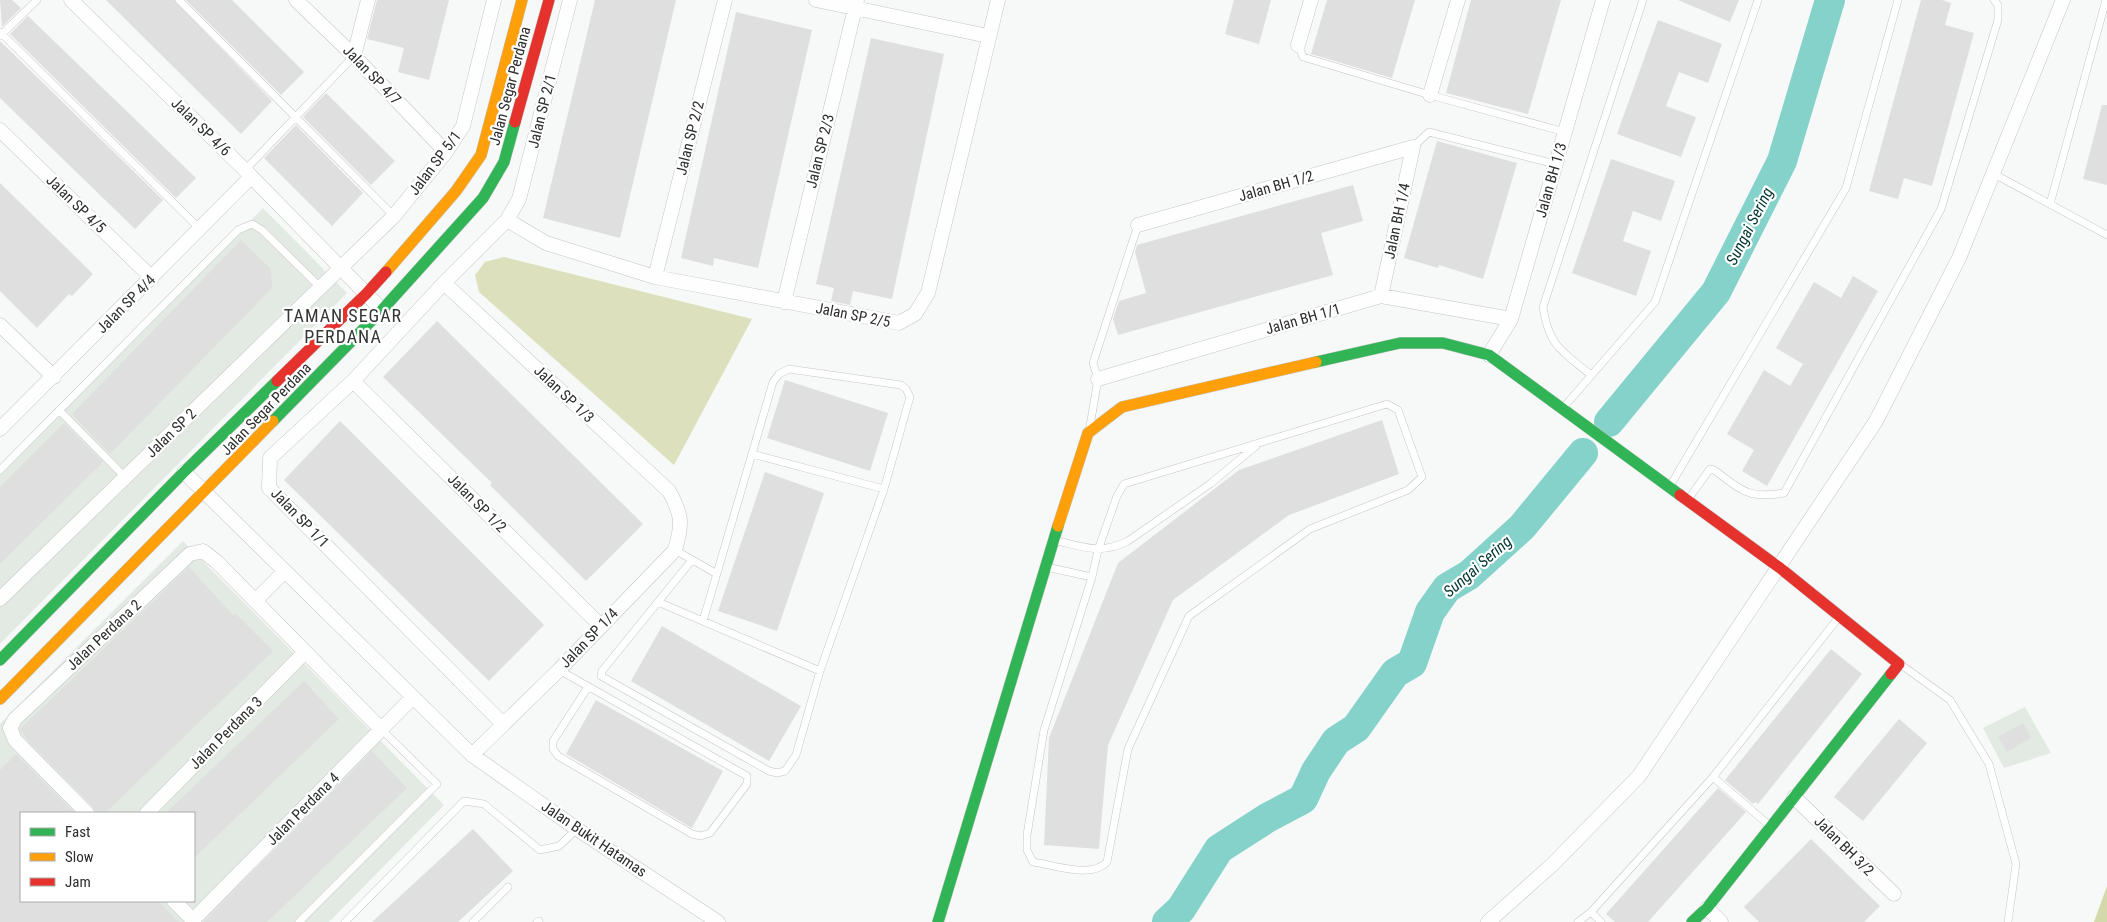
<svg xmlns="http://www.w3.org/2000/svg" width="2107" height="922" font-family="'Roboto Condensed',sans-serif">
<rect width="100%" height="100%" fill="#f6f9f7"/>
<path fill="#e3eae4" fill-rule="evenodd" d="M263 208 347 293 0 644V473Z
M183 541 444 805 329 922H0V724ZM21 813H194V901H21Z
M2025 707 2051 753 2004 768 1983 728Z"/>
<path fill="#dce0bd" d="M504 257 752 319 674 465 479 292 475 275 485 262Z"/>
<path fill="#d4d9ac" d="M2107 886V922H2094Z"/>
<g fill="none" stroke-linecap="round" stroke-linejoin="round">
<path stroke="#85d2ca" stroke-width="30" d="M1609 422 1716 292 1782 161 1830 0
M1167 922 1181 909 1219 849 1267 818 1303 799 1316 771 1336 741 1356 728 1395 673 1412 663 1430 612 1447 588 1469 575 1522 527 1583 453"/>
</g>
<path fill="#dedfde" d="M0 0H12L21 8 2 27Z
M106 0H174L272 101 241 134Z
M186 0H232L304 72 281 95Z
M377 0H449L429 80 398 72 404 48 367 39Z
M595 0H676L620 238 543 218Z
M1234 0H1271L1259 44 1225 34Z
M1327 0H1415L1392 78 1311 54Z
M1471 0H1561L1528 114 1446 93Z
M1678 0H1739L1730 22Z
M1921 0H1942L1951 3 1945 25 1974 33 1932 186 1904 178 1898 199 1869 191Z
M736 12 812 30 758 268 714 258 713 266 681 258Z
M28 16 196 178 176 198 10 34Z
M1658 20 1722 44 1708 83 1679 72 1666 106 1696 117 1681 157 1617 134Z
M871 38 944 54 892 299 853 291 850 305 831 301 834 288 816 284Z
M0 41 163 200 135 229 0 98Z
M326 93 395 161 371 185 303 117Z
M2102 105H2107V185L2083 179Z
M296 125 363 193 332 226 264 158Z
M1437 141 1517 163 1483 279 1439 265 1438 268 1404 258Z
M1611 159 1675 181 1661 221 1633 211 1623 241 1651 251 1636 296 1572 273Z
M0 183 93 274 72 296 69 294 37 328 0 291Z
M1353 185 1363 221 1321 233 1333 275 1118 335 1113 319 1119 301 1146 293 1135 252 1137 245Z
M241 240 271 269 272 288 110 454 72 414Z
M1853 276 1878 291 1767 486 1742 471 1754 450 1727 434 1764 370 1790 386 1803 364 1776 348 1814 282 1841 298Z
M437 321 643 524 586 581 490 485 492 483 383 377Z
M785 380 888 413 870 471 767 438Z
M1382 420 1399 474 1289 515 1173 600 1108 745 1099 849 1044 845 1049 738 1118 563 1239 470Z
M340 421 544 625 489 681 284 480Z
M64 423 103 462 0 564V487Z
M765 472 824 493 777 631 718 611Z
M189 567 233 615 235 613 273 651 105 813H96L93 807 28 741 20 729Z
M662 626 801 706 769 761 631 681Z
M1831 649 1862 674 1758 804 1755 802 1753 804 1725 780Z
M304 681 339 719 194 858V813H166Z
M596 700 723 771 692 828 566 754Z
M1899 719 1927 743 1863 821 1834 797Z
M2023 723 2031 738 2007 752 1998 737Z
M372 751 407 788 267 922H203Z
M16 754 75 813H21V901H158L179 922H0V770Z
M1718 788 1746 812 1648 922H1615L1606 914Z
M473 829 513 871 458 922H372Z
M1811 839 1880 906 1864 922H1759L1744 907Z"/>
<g fill="none" stroke-linecap="round" stroke-linejoin="round">
<g stroke="#c3c5c4" stroke-width="8">
<path id="lane" d="M179 0 394 216
M0 32 200 229
M0 36 37 0
M1298 45 1303 57 1430 95 1565 132
M1413 147 1429 132 1555 164
M245 170 354 56
M1994 174 2107 235
M2050 204 2106 0
M1591 375C1562 351 1549 347 1543 307L1643 0
M1387 404 1398 410 1422 477 1408 490 1310 529 1189 616 1128 749 1107 862C1091 879 1054 865 1033 862L1027 850V835L1044 730 1092 577 1098 550 1117 496 1124 484Z
M1563 408 1655 302 1758 0
M59 410 125 477
M1090 426 1098 379 1093 363 1138 225
M752 454 884 489
M0 470 238 230 252 224 262 230 320 287
M1670 486 1846 188 1898 0
M1689 498 1710 469 1714 470C1743 491 1747 499 1784 493L1941 209 1998 20V5L1994 0
M1054 540C1083 547 1100 555 1128 541L1210 484 1256 446
M675 550 717 574
M692 560 602 671 601 676 769 771 777 773 785 771 796 755 820 671 884 489 910 397 906 389 901 385 789 369 779 374 773 382 703 621
M1046 567 1092 577
M658 602 820 671
M1900 664 1950 700 1989 764 2016 864 2008 922
M559 670 747 776V784L710 833 701 836 692 834 558 756 553 749V741L588 687
M1713 777 1770 826
M1591 912 1601 922
M299 922 437 784 381 729
M345 922 464 801 484 804 540 850 559 846 577 829
M473 922 508 887
M537 922 539 921
M1578 922 1591 912 1713 777 1839 617"/>
</g>
<g stroke="#c3c5c4" stroke-width="15">
<path id="street" d="M71 0 245 170 382 310
M296 0 354 56 446 152
M816 0 988 36
M1298 45 1311 0
M354 56 368 0
M1430 95 1458 0
M0 130 152 278
M507 220 546 243 655 277 899 323 915 314 928 293 998 0
M1138 225 1413 147 1381 296
M655 277 725 0
M444 283 669 491C682 515 683 523 675 550L559 670 472 755
M784 302 857 0
M0 325 54 377
M1489 355 1511 319 1603 0
M1098 379 1381 296 1511 319
M353 381 601 626
M0 429 251 177
M184 472 472 755 577 829 718 922
M0 599 394 216 446 152 463 126 494 0
M255 601 285 571
M503 724 269 488 270 458 353 381 444 283 507 220 519 199 570 0
M1794 797 1894 894
M87 813 15 740 10 728 15 719 190 554 203 551 217 562 381 729
M147 813 305 652
M174 901 193 920 413 697
M1707 908 1721 922
M1488 922 1553 864 1639 776 1876 421 1959 258 2063 0"/>
</g>
<g stroke="#c3c5c4" stroke-width="12">
<path id="fast" d="M1316 362 1400 343H1443L1489 355 1680 495
M273 421 382 310 483 198 504 162 515 122
M0 660 184 472 277 381
M938 922 1058 526
M1692 922 1707 908 1891 674"/>
</g>
<g stroke="#c3c5c4" stroke-width="12">
<path id="slow" d="M386 272 456 191 481 155 522 0
M1058 526 1088 433 1122 407 1316 362
M0 699 273 421"/>
</g>
<g stroke="#c3c5c4" stroke-width="12">
<path id="jam" d="M515 122 549 0
M277 381 366 294 386 272
M1680 495 1780 568 1899 664 1891 674"/>
</g>
<use href="#lane" stroke="#fefefe" stroke-width="7"/>
<use href="#street" stroke="#fefefe" stroke-width="14"/>
<use href="#fast" stroke="#30b455" stroke-width="11"/>
<use href="#slow" stroke="#ff9f0a" stroke-width="11"/>
<use href="#jam" stroke="#e5322d" stroke-width="11"/>
</g>
<g text-anchor="middle" stroke-width="4.5" stroke-linejoin="round" paint-order="stroke">
<g font-size="15" fill="#2c2e2d" stroke="#fff">
<text transform="translate(372 75) rotate(46)" y="5">Jalan SP 4/7</text>
<text transform="translate(510 86) rotate(-75)" y="5">Jalan Segar Perdana</text>
<text transform="translate(542 111) rotate(-76)" y="5">Jalan SP 2/1</text>
<text transform="translate(201 127) rotate(44)" y="5">Jalan SP 4/6</text>
<text transform="translate(690 138) rotate(-76)" y="5">Jalan SP 2/2</text>
<text transform="translate(820 151) rotate(-76)" y="5">Jalan SP 2/3</text>
<text transform="translate(435 163) rotate(-53)" y="5">Jalan SP 5/1</text>
<text transform="translate(1551 180) rotate(-74)" y="5">Jalan BH 1/3</text>
<text transform="translate(1276 186) rotate(-16)" y="5">Jalan BH 1/2</text>
<text transform="translate(76 204) rotate(44)" y="5">Jalan SP 4/5</text>
<text transform="translate(1397 221) rotate(-78)" y="5">Jalan BH 1/4</text>
<text transform="translate(126 304) rotate(-45)" y="5">Jalan SP 4/4</text>
<text transform="translate(853 315) rotate(11)" y="5">Jalan SP 2/5</text>
<text transform="translate(1303 319) rotate(-16)" y="5">Jalan BH 1/1</text>
<text transform="translate(564 394) rotate(43)" y="5">Jalan SP 1/3</text>
<text transform="translate(266 409) rotate(-46)" y="5">Jalan Segar Perdana</text>
<text transform="translate(171 433) rotate(-44)" y="5">Jalan SP 2</text>
<text transform="translate(477 503) rotate(45)" y="5">Jalan SP 1/2</text>
<text transform="translate(300 518) rotate(46)" y="5">Jalan SP 1/1</text>
<text transform="translate(104 635) rotate(-43)" y="5">Jalan Perdana 2</text>
<text transform="translate(589 638) rotate(-46)" y="5">Jalan SP 1/4</text>
<text transform="translate(226 733) rotate(-45)" y="5">Jalan Perdana 3</text>
<text transform="translate(303 809) rotate(-45)" y="5">Jalan Perdana 4</text>
<text transform="translate(594 839) rotate(34)" y="5">Jalan Bukit Hatamas</text>
<text transform="translate(1844 846) rotate(45)" y="5">Jalan BH 3/2</text>
</g>
<g font-size="16" font-style="italic" fill="#003530" stroke="#fff">
<text transform="translate(1749 226) rotate(-63)" y="6">Sungai Sering</text>
<text transform="translate(1477 566) rotate(-41)" y="6">Sungai Sering</text>
</g>
<g font-size="18" letter-spacing="1" fill="#333633" stroke="#fff">
<text x="343" y="322">TAMAN SEGAR<tspan x="343" dy="21">PERDANA</tspan></text>
</g>
</g>
<rect x="20" y="812" width="175" height="90" fill="#ffffff" stroke="#ababab"/>
<rect x="30" y="828" width="25" height="8" fill="#30b455" stroke="#ababab"/>
<text x="65" y="837" font-size="15" fill="#2c2e2d">Fast</text>
<rect x="30" y="853" width="25" height="8" fill="#ff9f0a" stroke="#ababab"/>
<text x="65" y="862" font-size="15" fill="#2c2e2d">Slow</text>
<rect x="30" y="878" width="25" height="8" fill="#e5322d" stroke="#ababab"/>
<text x="65" y="887" font-size="15" fill="#2c2e2d">Jam</text>
</svg>
